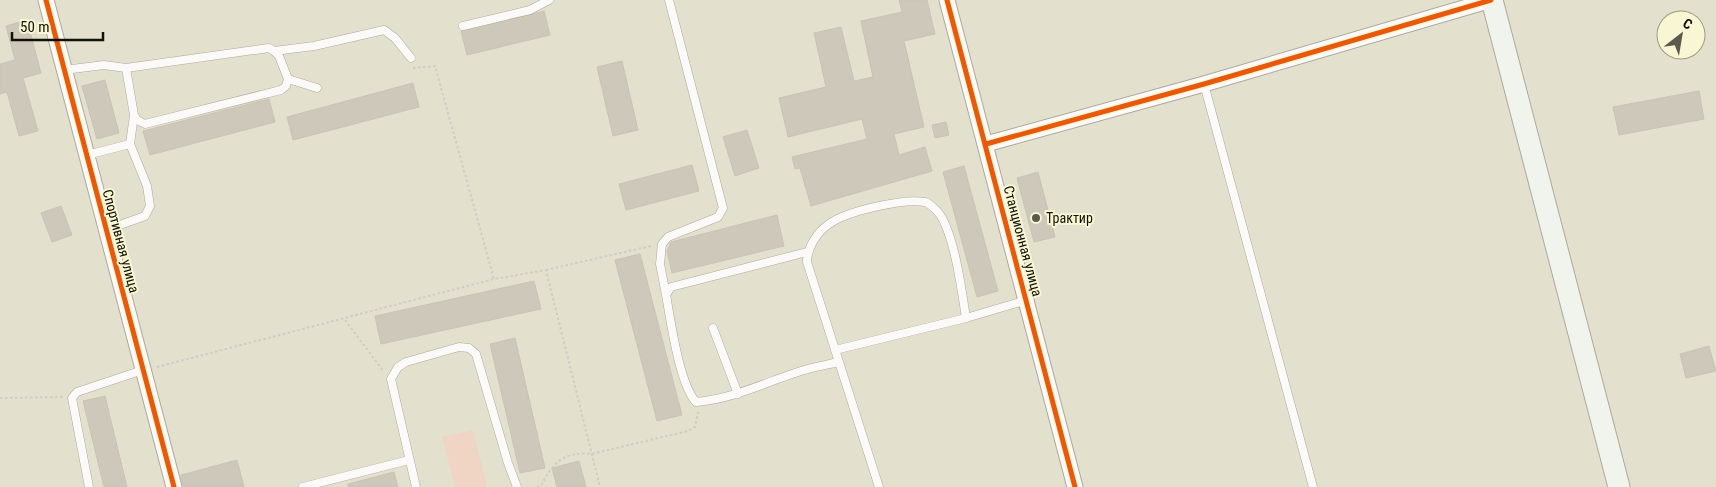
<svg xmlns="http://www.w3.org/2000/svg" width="1716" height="487" font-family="'Roboto Condensed',sans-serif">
<rect width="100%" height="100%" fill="#e3e1ce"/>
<path fill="#f0d4c4" d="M473 430 487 487H455L442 437Z"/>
<path fill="#cec8ba" stroke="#c9c3b6" d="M899 0H927L935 34 904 41 924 127 894 134 899 155 925 147 932 171 811 206 800 168 795 169 792 157 867 139 862 119 788 137 779 98 826 87 814 33 841 27 854 81 873 77 861 21 902 12Z
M544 11 550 35 467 55 461 31Z
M27 20 41 73 23 78 38 131 19 136 7 92 0 94V64L15 60 6 26Z
M622 61 638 130 613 136 597 67Z
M105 80 119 133 97 139 82 86Z
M413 83 419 107 293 140 287 117Z
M1699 91 1704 119 1619 135 1613 107Z
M269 99 275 122 150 155 143 131Z
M946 122 949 135 935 138 932 125Z
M747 130 759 168 735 176 723 137Z
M692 165 699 191 626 210 619 184Z
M964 166 998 291 977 297 943 172Z
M1038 172 1055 237 1034 242 1017 178Z
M61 206 72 235 52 242 41 213Z
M777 215 784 246 672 273 667 251 671 242Z
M640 254 682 415 657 421 615 260Z
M534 281 541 309 381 344 375 316Z
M515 338 545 468 520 473 490 344Z
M1709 346 1716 371 1686 378 1680 354Z
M105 396 127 487H104L83 401Z
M237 460 244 487H183L181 475Z
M579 461 586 487H557L552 468Z
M394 472 398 487H348V484Z"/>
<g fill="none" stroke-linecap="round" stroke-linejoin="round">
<g stroke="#abaa9b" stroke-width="9">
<path id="service" d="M463 26 530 10 549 0
M274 51 279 56 288 79 317 88
M64 70 104 65 126 68 269 48 274 51 314 46 384 30 395 38 411 58
M1204 84 1313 487
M134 115 137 120 145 124 281 90 286 86 288 79
M87 155 130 144
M106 230 145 216 150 206 147 186 130 144 134 115 126 68
M807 252 671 287 666 295C671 322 679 383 696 402 733 399 766 382 801 371 813 367 826 365 839 362
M666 295 660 264 662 244 668 237 718 217 723 208 669 0
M713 328 738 394
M835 350 966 318 1027 300
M89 487 72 398 77 392 143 370
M303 487 409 460
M416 487 391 379 398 367 406 362 459 347 469 348 476 354 508 463 517 487
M879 487 807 262C807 248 817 232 829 224 847 211 904 198 925 202 929 203 934 208 937 211 954 229 962 293 966 318"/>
</g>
<g stroke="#abaa9b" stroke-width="17">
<path id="minor" d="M46 0 174 487
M947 0 1075 487
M986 144 1204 84 1491 0"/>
</g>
<g stroke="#abaa9b" stroke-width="23">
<path id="secondary" d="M1492 0 1619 487"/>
</g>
<path stroke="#cdccc6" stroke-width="2" stroke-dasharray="2.5 2.5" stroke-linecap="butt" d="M413 68 435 66 494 279
M546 270 651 246
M345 320 384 372
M157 367 494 279 546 270 600 487
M0 398 63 397
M537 487 541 486C552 463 564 451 591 454L688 431 695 427 698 412"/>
<use href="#service" stroke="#fbfaf8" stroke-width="8"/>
<use href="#minor" stroke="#fbfaf8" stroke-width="15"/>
<use href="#secondary" stroke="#f1f3ed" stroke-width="21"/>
<g stroke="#f8f6d3" stroke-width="8">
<path id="cycleway" d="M46 0 174 487
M947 0 1075 487
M986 144 1204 84 1491 0"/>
</g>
<use href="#cycleway" stroke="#e8590c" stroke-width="5"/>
</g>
<circle fill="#5b5a4c" stroke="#f8f6d3" stroke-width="2" cx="1036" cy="218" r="5"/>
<g text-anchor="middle" stroke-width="4" stroke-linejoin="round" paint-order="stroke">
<g font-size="14" fill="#121106" stroke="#f8f6d3" text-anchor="start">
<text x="1046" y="223">Трактир</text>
</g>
<g font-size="14" fill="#121106" stroke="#f8f6d3">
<text transform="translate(121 241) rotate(75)" y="5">Спортивная улица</text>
<text transform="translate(1023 241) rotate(75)" y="5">Станционная улица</text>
</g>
</g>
<g transform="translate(1681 35) rotate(31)"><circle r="24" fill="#f8f6d3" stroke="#9c9a81"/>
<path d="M0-4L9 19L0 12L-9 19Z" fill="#5b5a4c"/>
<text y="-8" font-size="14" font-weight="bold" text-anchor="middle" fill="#121106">С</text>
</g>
<path d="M12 32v8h91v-8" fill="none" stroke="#121106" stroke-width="2.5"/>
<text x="20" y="32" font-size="15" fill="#121106" stroke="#f8f6d3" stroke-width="4" paint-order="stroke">50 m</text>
</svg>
